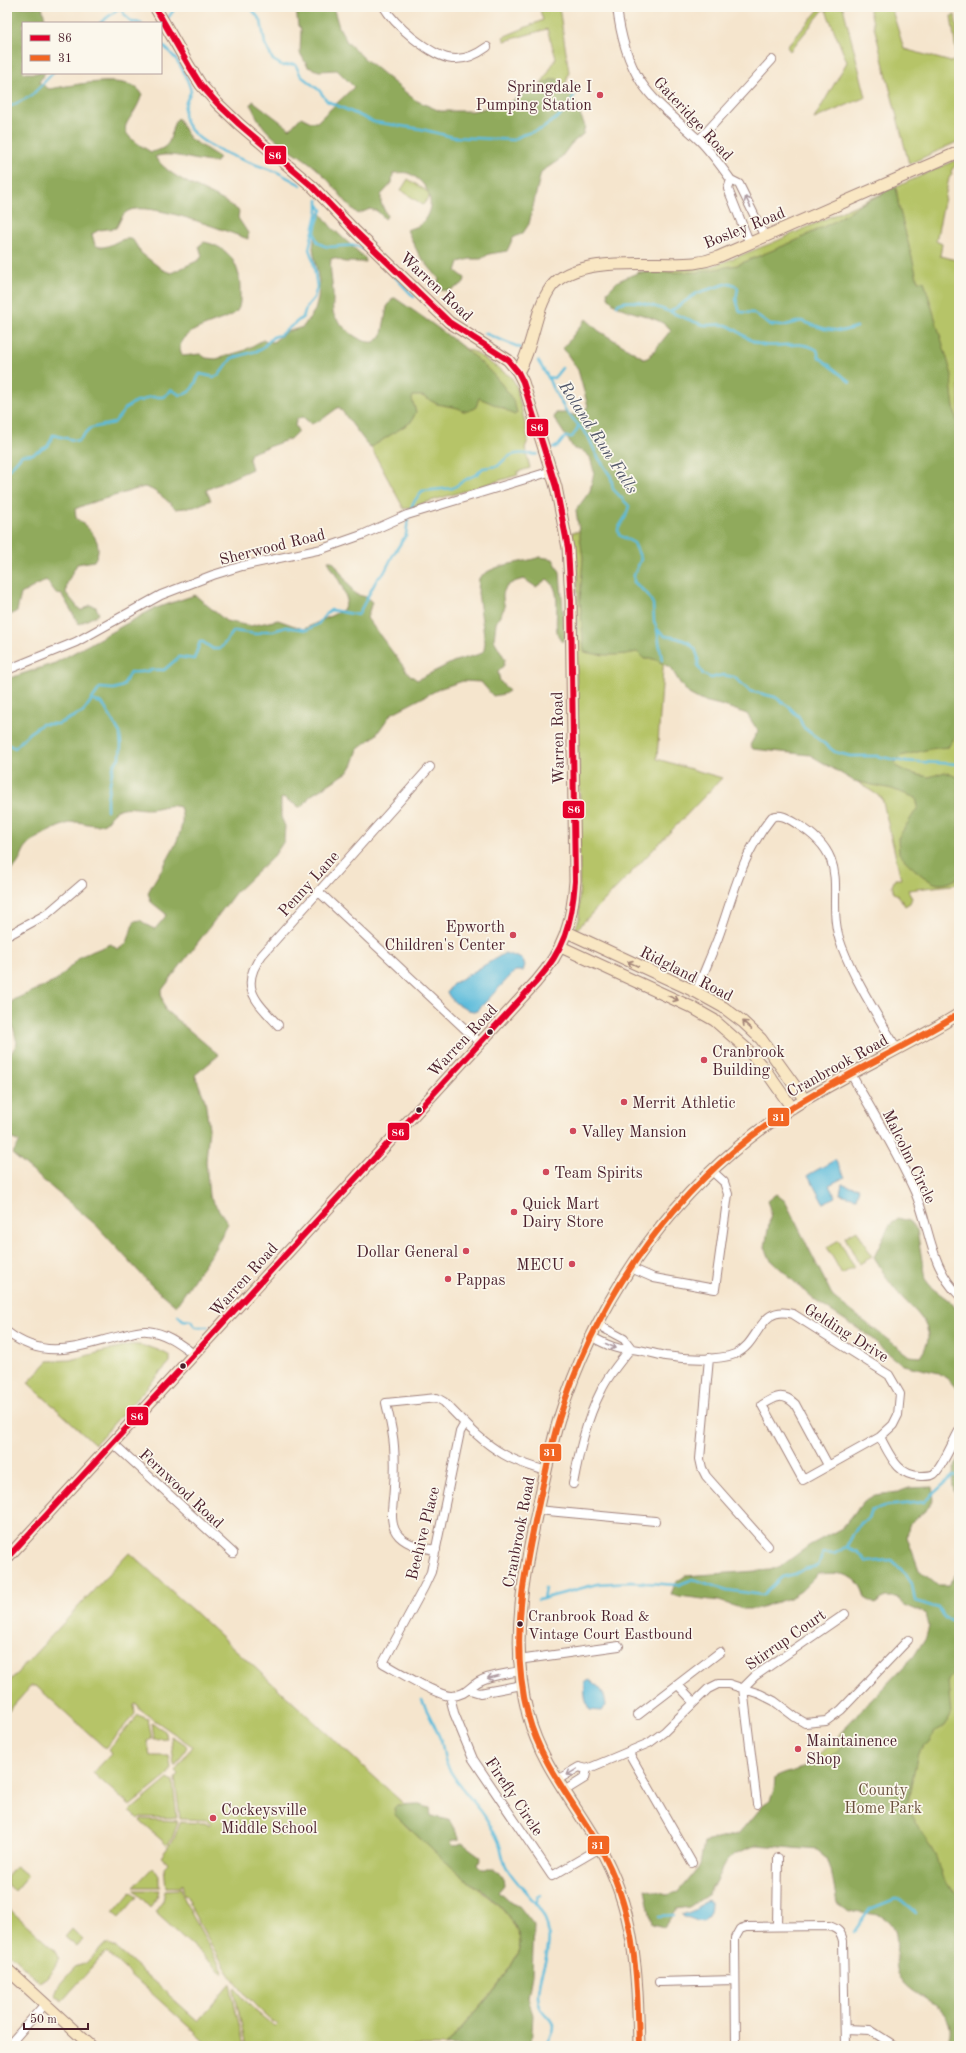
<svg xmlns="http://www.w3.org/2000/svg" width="966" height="2053" font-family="'Old Standard TT',serif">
<rect width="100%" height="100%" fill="#fbf7ec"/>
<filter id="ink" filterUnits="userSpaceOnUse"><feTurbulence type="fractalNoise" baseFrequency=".025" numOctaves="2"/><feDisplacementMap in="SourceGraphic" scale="8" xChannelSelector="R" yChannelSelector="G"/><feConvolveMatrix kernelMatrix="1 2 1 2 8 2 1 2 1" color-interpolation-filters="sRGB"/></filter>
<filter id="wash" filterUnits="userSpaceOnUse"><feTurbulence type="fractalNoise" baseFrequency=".012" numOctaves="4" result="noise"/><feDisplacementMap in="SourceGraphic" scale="16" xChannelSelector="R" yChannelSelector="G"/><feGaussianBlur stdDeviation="0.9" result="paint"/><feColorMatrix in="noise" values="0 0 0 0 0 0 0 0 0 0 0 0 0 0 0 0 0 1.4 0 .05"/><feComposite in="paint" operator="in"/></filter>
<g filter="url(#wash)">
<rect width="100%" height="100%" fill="#f5e5cd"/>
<path fill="#b6c467" stroke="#807249" d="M539 7H559L569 72 565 86 470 144 315 42 348 57 431 117 502 113 542 83 556 58 547 29 505 41 503 37 543 20Z
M821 7H843L866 97 814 119 847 62 825 8 790 51 787 47Z
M869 7H891L904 49 951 62 957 59 951 16 955 15 959 44V141L909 164Z
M956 160 958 162 951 171 952 174 949 178 936 241 942 244 940 256 956 260 959 259V884L908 890 912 898 910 903 905 906 898 895 894 893 892 886 895 879H901L882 798 664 655 657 759 722 778 574 932 579 919 580 807 576 657 578 573 572 532 680 527 687 304 638 272 711 267 772 243Z
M408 179 431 194 423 205 401 190Z
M458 345 476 353 511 377 516 385 524 419 528 440 525 448 530 468 517 472 518 475 404 509 345 399Z
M857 1230 872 1257 859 1264 845 1237Z
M839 1240 854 1267 842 1274 827 1247Z
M128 1345C143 1344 156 1348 170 1356V1362L95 1444 28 1383 48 1361 70 1360Z
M129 1552 405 1805 401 1806 405 1825 474 1886C490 1895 520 1923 520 1943 519 1968 462 2026 445 2046H246L234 1990 235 1988 253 2009 275 2027 277 2025C233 1990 215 1951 188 1903L190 1902 186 1894 184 1895 182 1884 180 1887H166L164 1867 168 1863 161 1857 174 1839 180 1822 205 1823 209 1825 211 1823 207 1820 180 1819 175 1779 178 1774 175 1771 192 1746 140 1710 137 1704 134 1705 135 1714 105 1748 36 1686H31L7 1713V1684Z
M959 1612V1957L770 1806Z
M138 1715 148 1719 152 1739 147 1741 150 1756H169L171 1768 167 1776 130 1806 93 1773 111 1754 108 1750Z
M152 1723 165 1731 167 1738 154 1739Z
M171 1736 185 1744 187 1747 176 1765H174Z
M168 1779 173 1782 177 1818 140 1817 138 1819 130 1811Z
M141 1819 178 1821 172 1839 167 1845 140 1821Z
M16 1866 28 1876 15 1891 7 1884V1877Z
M153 1867 159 1876V1887H134Z
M181 1889 184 1900 224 1973H222L155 1912 163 1901 165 1890Z
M134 1890H159L157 1898 150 1907Z
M131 1892 137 1897 119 1918 113 1913Z
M7 1907 54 1949 59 1960 57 1964 46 1978 39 1981 7 1951Z
M72 1929 83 1940 77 1947 65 1937Z
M108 1944 115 1947 198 2021 230 1984 244 2046H210L106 1952 62 2001 55 1995 59 1985 75 1967 87 1963 104 1945Z"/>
<path fill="#90aa5c" stroke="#6d6444" d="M7 7H42L46 23H23V73H45L39 82 49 89C69 86 131 72 142 94 132 128 106 125 151 152 179 147 166 130 178 118L189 138 219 157 216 162C199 163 170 150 155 157 175 184 213 190 239 211L238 218 248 233V239C225 231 148 200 128 211 121 215 120 222 116 228L99 230 92 234 95 245C109 253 119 234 133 240L141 253 163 270 171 273 199 260 202 256 199 246 204 242C230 247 241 266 240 292 240 298 241 307 236 312 228 322 166 329 183 356L200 354 206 358 216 359 243 351 263 340 273 342 286 332 303 327 315 310 318 299 319 283 313 248 317 219 320 212 331 227 365 258 366 262H345L334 258 331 259C329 273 334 286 333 300 333 304 332 311 334 315 341 327 360 344 374 342L380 338 382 334 387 307 393 298H395C427 320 511 375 517 413L514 415 503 408 479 398 476 407 469 411H463L458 408 437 404 422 396H413L412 399 416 412 411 422 370 448 339 407 321 420 311 424 303 417 297 419 295 425 298 431 290 439 251 453 249 459 252 469 206 490 211 500 194 507 176 509C169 502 154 488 144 487L87 504 75 509 76 518C89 528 106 543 94 561L77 564 67 583 66 593 80 610H83L90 605 96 607 99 614 79 624 62 595 57 594 46 580 21 594 17 611 7 617Z
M296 7H333L339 27 347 42 365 59 415 100 440 111H473L508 103 552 79H557L564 84 572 95 585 126 583 134 571 144 559 160 541 172 529 224 523 233 513 238 507 251 489 254 481 259H470L459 262 456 271 465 278 464 283C455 288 446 294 436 288L439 279 419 255 407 230C412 227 417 228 421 224 438 206 430 183 408 173 404 172 397 173 393 173L392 183 381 195V203L387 216 385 219 377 211 370 209 358 214C345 203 337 189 325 177 298 147 268 147 251 105L253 101 290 129 301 117 311 122H317L354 87 337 70 319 71 308 67 300 53 301 29 298 26Z
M896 187 899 207 918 281H924L952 375C950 392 956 415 959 433V732L948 747 930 749 901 756 894 763 897 767 910 773 929 777 945 772 959 778V877C952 882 947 884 938 884 928 883 904 861 899 853L898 838 918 807 916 798 892 789 854 781 810 755 753 749 750 745 758 731 747 714 724 706 700 700 689 694 680 683 671 668 654 659H644L637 652C620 656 601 656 584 652L580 599 583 558 576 510 590 491 594 472 590 457 583 451 574 449 554 418 556 413H566L578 416 582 414 588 406 578 370 563 348 586 319 599 331 645 359 649 357 671 330C656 311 609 315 607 292L618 281 637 273 699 272 737 265 795 241 835 221 861 204 883 194 888 189Z
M540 557 553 559 560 572 565 637 562 642C548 628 567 592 547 579L536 587 524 579C507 583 499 589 505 607L496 623 494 640 505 659 504 665 498 672 500 681 509 691 504 694 493 696 481 682 463 681 441 688 391 714 376 735 358 749 353 764 348 772 310 796 303 806 299 807 284 798 281 799V817L285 826 284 841 274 856 235 893 162 990 161 993 165 1010 219 1055 195 1075 205 1100 209 1128 206 1161 209 1196 228 1223 215 1248 176 1306 152 1286 96 1225 12 1154 20 1142 7 1137V1056L10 1055 17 1043 13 1027 7 1012 13 1000 56 981 81 956 111 944 117 949C132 945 128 931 135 921L140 920 150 927 155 929 165 917 166 914 151 902 148 893C158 871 191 833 180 807 166 803 160 809 147 809 136 809 127 805 117 810 110 813 110 822 102 824 94 827 83 822 75 822 66 822 38 836 31 842 18 852 25 862 7 873V679L55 663 153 609 195 595 226 621 250 626 278 620 303 629 306 628 343 610 347 600 342 586 328 561H332L335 564 355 594 366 597 372 602 367 618 409 674 417 680 455 661 480 654 484 650 485 642 478 593 479 578C495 563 520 564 540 557Z
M776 1194 785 1201 833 1297 909 1356 920 1357C943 1325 911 1311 894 1288 886 1279 881 1267 874 1257L889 1226 898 1218 909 1221 917 1230 925 1279 932 1288 951 1302 959 1313V1392L949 1380 939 1373 903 1365 879 1346 871 1337 814 1300 770 1259 765 1247 771 1212 767 1201Z
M959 1459V1503C951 1489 950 1472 959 1459Z
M932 1487 934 1500 927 1509 909 1525 907 1537 919 1570 937 1585H948L959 1570V1669L948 1680 951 1716 945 1726 934 1732 929 1743 918 1753 907 1805 936 1857 942 1876 949 1886 959 1894V2046H947C949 2041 952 2033 951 2028 948 2001 908 1998 898 1973 893 1958 902 1934 890 1922 879 1910 862 1916 847 1910 844 1908 840 1905 837 1903L831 1870 827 1858 817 1850 757 1845 734 1854 725 1863 709 1894 689 1907 677 1909 664 1927 652 1924 645 1889 667 1895 678 1892 700 1865 704 1842 738 1834 761 1807 770 1801 774 1790 775 1778C793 1768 830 1766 840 1748 842 1744 841 1740 842 1736 843 1732 846 1728 848 1724L914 1656 926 1637 929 1626 926 1614 905 1605 896 1597H885L875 1604 865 1598C859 1573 841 1572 818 1574L801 1591 790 1598 755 1609H743L719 1601 671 1595 675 1583 685 1576 770 1570 781 1566 810 1545 842 1528 864 1501 875 1495 898 1492 909 1488Z
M417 1804 430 1808 431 1816 449 1820 460 1839 451 1841 452 1845 454 1846 462 1843 481 1857 478 1865 482 1869H493L503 1876 504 1885 498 1892 508 1901 519 1906 534 1925 532 1975 528 1997 533 2015 531 2046H445C463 2026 518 1969 520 1944 520 1936 516 1927 512 1921 505 1911 494 1900 485 1892 480 1888 474 1886 469 1882 444 1861 419 1838 395 1815L394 1808 397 1805Z"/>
<path fill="#5dbcdb" stroke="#546e83" d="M505 953 522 959 525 965 523 971H515L477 1011C466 1012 451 1002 447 992L453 984Z
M835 1160 845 1177 829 1185 836 1197 823 1203 808 1175Z
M842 1184 859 1188 856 1198 840 1194Z
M589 1680C601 1687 605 1693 606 1706L601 1711 590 1710C585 1704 584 1691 585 1683Z
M707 1900 711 1902C711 1910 710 1916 703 1922 696 1922 691 1917 684 1917L682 1915 695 1910Z"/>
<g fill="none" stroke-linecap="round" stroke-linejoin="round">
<path stroke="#5dbcdb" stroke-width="2.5" d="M250 7 261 21 265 44 273 60 283 66 295 64 301 76 319 90 327 101 374 122 421 129 453 137 514 140 522 135 542 129 566 111 576 92 575 84
M121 8 124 14 132 23
M168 18 176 7
M132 22 142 23
M100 23 121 7
M161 44C176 56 186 73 191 91 188 98 184 104 184 111 182 145 253 163 277 172 285 176 293 181 301 185
M7 108 31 96 53 73
M319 205 322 210C318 219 311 234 318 242 328 252 345 243 357 246 372 250 402 285 414 297
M617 305C634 292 683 319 701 324 709 327 717 323 726 325 739 329 749 343 763 345 782 348 799 339 817 350L819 357 850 382
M670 312 697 293 729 283 733 284 738 288 736 299 740 312 753 313 770 325 782 326 801 321 825 329 842 331 857 327
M484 333 521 348
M538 361 548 377 552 387 566 411 588 436 596 454 611 477 613 489 629 506 626 516 618 529 619 535 634 543 641 559 634 575V582L648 595 653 604 654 621 657 629 665 636 677 638 688 642 695 649 698 657V666L703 674 711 678 723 675 734 677 750 691 775 697 788 706 799 717 803 727 835 752 850 756H877L901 761 959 764
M548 377 554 378 562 368
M553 448 558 446 565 437H572L577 430 578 425
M7 472 22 455 33 454 48 446 53 435 78 441 91 428 114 423 126 408 136 401H141L149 397H163L172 390 180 395C194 393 194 383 200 374L214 377 219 375 232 358 260 350 273 337 280 335 303 317 307 306 314 298 317 287 313 260 309 249 318 210V200
M411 509 413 503 422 491 453 488 465 480 477 474 483 468 498 466C508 455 514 452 528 454 532 454 534 455 537 454
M657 629 662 660
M91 700 102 703 120 733 121 746 120 756 113 767 107 799V810
M7 744 15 748 29 733 42 724H58L83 712 100 688 114 689 123 686 130 672C144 674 150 668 164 670L179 657 194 659 200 642H203L213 649H220L234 631 256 634 265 631H273L286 627 307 630 318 624 326 614 331 610 358 615 377 579 384 573 393 555 406 535 408 519
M178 1315 183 1320 192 1321 195 1327H208
M846 1547 858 1552 867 1562 891 1560 906 1574 912 1584 915 1601 938 1608 945 1619 959 1623
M543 1599 545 1588
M538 1600 597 1584 631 1582 678 1585 693 1579 727 1590 763 1595 782 1577 795 1574 804 1569 818 1566 823 1553 834 1554 846 1547 860 1523 867 1520 871 1511 885 1506 924 1502 953 1476H959
M422 1700C428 1714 436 1727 441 1741 444 1749 443 1757 447 1765 455 1782 469 1796 481 1811 487 1819 493 1830 498 1840 502 1849 502 1860 507 1868 518 1888 541 1902 547 1925 554 1952 537 1973 538 1996 539 2024 567 2013 544 2046
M536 1905 538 1897 541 1895
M659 1916 674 1915
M854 1932 870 1909 895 1899 901 1900 916 1913"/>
</g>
</g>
<g filter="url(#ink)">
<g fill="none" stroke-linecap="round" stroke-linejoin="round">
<g stroke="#a0827c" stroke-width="10">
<path id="street" d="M384 7C391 19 402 29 413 38 439 58 457 69 487 47
M617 7C620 33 626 59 641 82 656 105 679 121 699 140 711 152 721 166 731 180
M699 140 772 60
M750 244 728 189 731 180 739 184 765 237
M7 670 76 642 161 595 213 575 242 566 322 549 362 535 407 515 552 471
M319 892 480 1043
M7 936 47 914 82 884
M696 992C703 974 711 956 718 938 734 894 741 855 772 817 781 813 789 819 797 824 858 861 822 896 842 947 856 983 878 1016 897 1049
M278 1025C256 1001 238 987 262 955L430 767
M851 1074C873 1113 897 1151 915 1192 930 1227 930 1267 959 1295
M631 1268 654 1278 715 1289 728 1194 724 1182 712 1171
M598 1325 624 1339 631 1348
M7 1332C46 1362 78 1346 120 1336 128 1334 139 1330 147 1331 167 1333 180 1344 195 1355
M592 1337C600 1341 608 1346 617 1348 622 1350 627 1348 632 1349 643 1350 654 1354 665 1356 684 1359 718 1361 735 1354 761 1343 758 1304 793 1314L889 1375 900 1394 898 1415 893 1425 880 1437 803 1480 762 1405C775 1397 782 1392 795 1404L828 1465
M709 1358 700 1459 702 1468 706 1476 768 1546
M465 1423 460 1432 431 1572 424 1587 383 1663C396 1670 439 1697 452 1696 467 1694 467 1689 478 1682 489 1675 507 1674 520 1671
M880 1437C890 1455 898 1477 922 1476 925 1476 931 1476 934 1474 942 1468 953 1441 959 1431
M114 1444 233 1553
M573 1484C579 1453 586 1420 601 1391 608 1375 620 1362 631 1348
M537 1510 655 1521
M436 1550C424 1548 409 1546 399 1536 387 1524 394 1502 394 1486 395 1473 395 1459 394 1446 393 1431 389 1417 386 1403L437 1398 444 1402C462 1420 480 1441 503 1454 516 1462 531 1466 546 1471
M518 1660 619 1646
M678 1685 694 1702
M470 1690 480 1693 522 1685
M450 1696 454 1713 473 1759 552 1876 600 1848
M638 1715 720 1652
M629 1753 692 1863
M587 1769 649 1743 664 1732 708 1689 718 1684H729L760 1694 774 1701 795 1717 805 1723 826 1721 841 1710 908 1640
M557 1780 579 1767 587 1769
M564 1791 585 1778 587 1769
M757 1804 743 1688 755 1676 845 1614
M777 1926 778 1858
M659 1982 735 1980
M845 2029 870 2030 895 2046
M8 2046 45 2004
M736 2046 735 1938 740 1929 746 1927 829 1926C838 1929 841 1932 843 1941L845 2046"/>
</g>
<g stroke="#a0827c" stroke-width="13">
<path id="secondary" d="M518 372C534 346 534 311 551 287 577 253 657 267 694 263 702 262 710 260 718 257L959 152
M567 932 696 992 723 1007 743 1022 761 1039 805 1100
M561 947 691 1007 714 1020 748 1050 766 1071 792 1108
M7 1558 536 982C564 950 572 924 575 881L571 601 568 548 556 487 523 382 518 372 508 360 449 322 356 232 313 187 239 124 217 103 201 85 189 66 155 7
M7 1969 91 2046
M639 2046C637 1973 636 1911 599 1846 574 1802 541 1764 528 1715 509 1642 524 1570 540 1498 546 1472 551 1445 559 1419 598 1293 679 1181 790 1109 845 1074 904 1048 959 1014"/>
</g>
<use href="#street" stroke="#fff" stroke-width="8"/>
<use href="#secondary" stroke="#f9e7c3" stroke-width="11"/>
<g stroke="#fbf7ec" stroke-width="9">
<path id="bus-1" d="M7 1558 536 982C564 950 572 924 575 881L571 601 568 548 556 487 523 382 518 372 508 360 449 322 356 232 313 187 239 124 217 103 201 85 189 66 155 7"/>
</g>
<g stroke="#fbf7ec" stroke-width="9">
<path id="bus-2" d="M639 2046C637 1973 636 1911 599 1846 574 1802 541 1764 528 1715 509 1642 524 1570 540 1498 546 1472 551 1445 559 1419 598 1293 679 1181 790 1109 845 1074 904 1048 959 1014"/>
</g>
<use href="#bus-1" stroke="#e4002b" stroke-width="6"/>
<use href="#bus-2" stroke="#f26522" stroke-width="6"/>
</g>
<defs><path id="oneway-shaft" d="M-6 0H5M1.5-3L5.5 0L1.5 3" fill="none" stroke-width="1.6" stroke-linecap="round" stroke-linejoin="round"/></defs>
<g stroke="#ae9aa0">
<use href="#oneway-shaft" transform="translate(748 202) rotate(-116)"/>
<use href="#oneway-shaft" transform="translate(611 1346) rotate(24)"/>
<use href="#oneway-shaft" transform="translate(493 1677) rotate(166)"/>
<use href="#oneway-shaft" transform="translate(572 1772) rotate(149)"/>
</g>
<g stroke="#a28377">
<use href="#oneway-shaft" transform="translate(633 964) rotate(-155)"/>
<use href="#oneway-shaft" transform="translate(673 998) rotate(24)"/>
<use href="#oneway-shaft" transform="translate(747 1025) rotate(-137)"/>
</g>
</g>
<g fill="#d1495b" stroke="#fbf7ec" stroke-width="1.5">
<circle cx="600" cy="95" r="4"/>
<circle cx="513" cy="935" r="4"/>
<circle cx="704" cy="1060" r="4"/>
<circle cx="624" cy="1102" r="4"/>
<circle cx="573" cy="1131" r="4"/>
<circle cx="546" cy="1172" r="4"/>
<circle cx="514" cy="1212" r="4"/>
<circle cx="466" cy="1251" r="4"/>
<circle cx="572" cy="1264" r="4"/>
<circle cx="448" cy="1279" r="4"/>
<circle cx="798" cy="1749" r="4"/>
<circle cx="213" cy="1818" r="4"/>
</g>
<g fill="#4a1f2b" stroke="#fbf7ec" stroke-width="1.5">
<circle cx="490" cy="1032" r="3.5"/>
<circle cx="419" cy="1110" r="3.5"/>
<circle cx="183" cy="1366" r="3.5"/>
<circle cx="520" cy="1624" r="3.5"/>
</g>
<g text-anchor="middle" stroke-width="3.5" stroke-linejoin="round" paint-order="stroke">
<g font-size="15" fill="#4a1f2b" stroke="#fbf7ec" text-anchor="start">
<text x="528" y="1621">Cranbrook Road &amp;<tspan x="528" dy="18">Vintage Court Eastbound</tspan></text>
</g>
<g font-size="16" fill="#4a1f2b" stroke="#fbf7ec" text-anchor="start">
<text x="592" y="92" text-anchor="end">Springdale I<tspan x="592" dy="18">Pumping Station</tspan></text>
<text x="505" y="932" text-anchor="end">Epworth<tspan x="505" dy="18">Children's Center</tspan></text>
<text x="712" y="1057">Cranbrook<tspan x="712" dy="18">Building</tspan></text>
<text x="632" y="1108">Merrit Athletic</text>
<text x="581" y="1137">Valley Mansion</text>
<text x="554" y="1178">Team Spirits</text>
<text x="522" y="1209">Quick Mart<tspan x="522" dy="18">Dairy Store</tspan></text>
<text x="458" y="1257" text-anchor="end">Dollar General</text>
<text x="564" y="1270" text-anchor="end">MECU</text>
<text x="456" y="1285">Pappas</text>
<text x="806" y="1746">Maintainence<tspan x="806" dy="18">Shop</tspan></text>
<text x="221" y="1815">Cockeysville<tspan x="221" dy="18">Middle School</tspan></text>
</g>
<g font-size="16" fill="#4a1f2b" stroke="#fbf7ec">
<text transform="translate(694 118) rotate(47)" y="6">Gateridge Road</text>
<text transform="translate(744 227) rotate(-22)" y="6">Bosley Road</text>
<text transform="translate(437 286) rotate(43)" y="6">Warren Road</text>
<text transform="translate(272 546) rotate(-14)" y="6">Sherwood Road</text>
<text transform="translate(557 738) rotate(-91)" y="6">Warren Road</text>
<text transform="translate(308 883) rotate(-48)" y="6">Penny Lane</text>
<text transform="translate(687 973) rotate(27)" y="6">Ridgland Road</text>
<text transform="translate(462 1040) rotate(-47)" y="6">Warren Road</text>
<text transform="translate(837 1065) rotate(-29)" y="6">Cranbrook Road</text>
<text transform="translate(910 1156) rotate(64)" y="6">Malcolm Circle</text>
<text transform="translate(243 1279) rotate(-48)" y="6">Warren Road</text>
<text transform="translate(847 1332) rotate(32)" y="6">Gelding Drive</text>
<text transform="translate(182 1488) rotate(43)" y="6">Fernwood Road</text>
<text transform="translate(518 1532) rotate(-79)" y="6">Cranbrook Road</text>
<text transform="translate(422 1533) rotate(-76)" y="6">Beehive Place</text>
<text transform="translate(785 1639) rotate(-35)" y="6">Stirrup Court</text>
<text transform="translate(515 1796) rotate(56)" y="6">Firefly Circle</text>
</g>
<g font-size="16" fill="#6a513d" stroke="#fbf7ec">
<text x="883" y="1795">County<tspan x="883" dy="18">Home Park</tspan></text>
</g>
<g font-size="17" font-style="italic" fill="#515669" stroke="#fbf7ec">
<text transform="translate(599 437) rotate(57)" y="6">Roland Run Falls</text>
</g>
</g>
<g stroke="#fbf7ec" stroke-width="1.5">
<rect x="264" y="145" width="23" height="20" rx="4" fill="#e4002b"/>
<rect x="526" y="418" width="23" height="19" rx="4" fill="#e4002b"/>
<rect x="562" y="800" width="23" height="19" rx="4" fill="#e4002b"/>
<rect x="767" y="1107" width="23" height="20" rx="4" fill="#f26522"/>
<rect x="387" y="1122" width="23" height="19" rx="4" fill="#e4002b"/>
<rect x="126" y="1406" width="23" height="20" rx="4" fill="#e4002b"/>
<rect x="539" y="1443" width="23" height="19" rx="4" fill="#f26522"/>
<rect x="587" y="1835" width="23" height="20" rx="4" fill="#f26522"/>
</g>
<g font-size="11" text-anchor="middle" font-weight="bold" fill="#fff">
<text x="275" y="159">86</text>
<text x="537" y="431">86</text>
<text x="574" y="813">86</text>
<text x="779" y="1121">31</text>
<text x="398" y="1136">86</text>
<text x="137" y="1420">86</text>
<text x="550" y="1456">31</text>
<text x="598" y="1849">31</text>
</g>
<rect width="966" height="2053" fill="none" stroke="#fbf7ec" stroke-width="24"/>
<rect x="22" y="22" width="140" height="52" fill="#fbf7ec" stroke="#b4a19f"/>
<rect x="30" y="35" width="20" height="6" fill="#e4002b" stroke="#b4a19f"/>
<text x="58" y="42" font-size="12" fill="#4a1f2b">86</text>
<rect x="30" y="55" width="20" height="6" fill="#f26522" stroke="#b4a19f"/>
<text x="58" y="62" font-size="12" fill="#4a1f2b">31</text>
<path d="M24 2023v6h64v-6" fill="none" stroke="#4a1f2b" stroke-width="2"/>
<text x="30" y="2023" font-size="12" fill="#4a1f2b" stroke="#fbf7ec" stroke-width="3" paint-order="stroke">50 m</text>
</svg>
